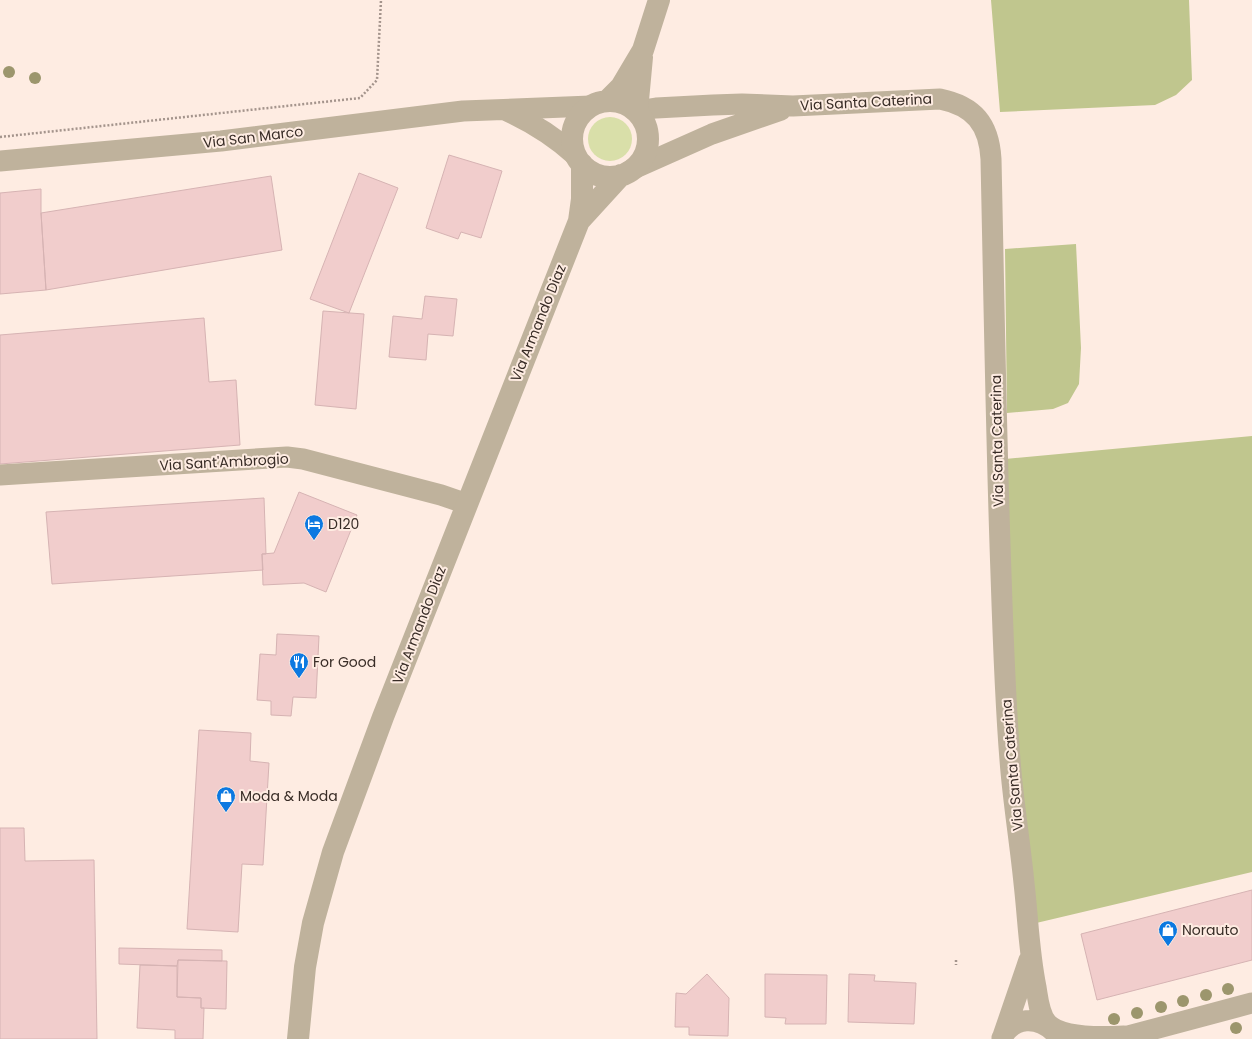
<svg xmlns="http://www.w3.org/2000/svg" width="1252" height="1039" font-family="Poppins,sans-serif">
<rect width="100%" height="100%" fill="#feece2"/>
<path fill="#d9dfa9" d="M588 139a22 22 0 1 1 44 0a22 22 0 1 1-44 0Z"/>
<path fill="#c0c68e" d="M991 0H1189L1192 80 1176 95 1155 105 1000 112Z
M1076 244 1081 348 1079 384 1068 403 1053 409 1007 413 1005 249Z
M1252 436V872L1032 924 1015 762 1005 459Z"/>
<path fill="#f1cdcc" stroke="#d6b3b3" d="M449 155 502 171 481 238 461 232 458 239 426 228Z
M359 173 398 188 349 313 310 299Z
M271 176 282 250 46 290 41 213Z
M41 189V213L46 290 0 294V193Z
M425 296 457 299 453 336 428 334 426 360 389 357 393 316 422 319Z
M323 311 364 314 356 409 315 405Z
M204 318 209 382 236 380 240 445 0 464V335Z
M299 492 357 515 326 592 304 583 263 585 262 554 274 553Z
M264 498 266 554H262L263 570 52 584 46 512Z
M277 634 319 636 316 698 293 697 291 716 271 715V701L257 700 260 654 276 655Z
M199 730 251 733 250 761 269 763 263 865 242 864 238 932 187 929Z
M0 828H24L25 861 94 860 97 1039H0Z
M1252 890V960L1097 1000 1081 934Z
M119 948 222 950V961L178 960 177 966 119 964Z
M178 960 227 961 226 1009 201 1008V998L177 997Z
M140 965 177 966V997L201 998V1008H204L203 1039H175V1030L137 1028Z
M707 974 729 998 728 1036 689 1035V1027H675L676 993 686 994Z
M765 974 827 975 826 1024H785L786 1018 765 1017Z
M849 974 875 975 874 981 916 983 914 1024 848 1022Z"/>
<g fill="none" stroke-linecap="round" stroke-linejoin="round">
<path stroke="#a4948c" stroke-width="2.5" stroke-dasharray="2 2" stroke-linecap="butt" d="M0 137 360 98 377 80 381 0
M956 960V965"/>
<path stroke="#bfb29c" stroke-width="21" d="M507 111C533 123 555 137 576 156
M637 111 656 108 713 105 742 104 793 106 940 99C974 106 989 124 991 159 994 297 996 436 1001 574 1003 636 1005 698 1010 760 1013 801 1020 842 1024 883 1028 918 1029 953 1036 987 1038 999 1039 1014 1047 1023 1061 1039 1104 1037 1124 1036
M0 161 221 141 463 111 591 106
M631 170 712 134 781 110
M0 475 287 457 303 459 441 495 467 504
M1003 1036 1029 960
M1002 1038C1013 1016 1038 1016 1054 1032
M1117 1039 1252 1003"/>
<path stroke="#bfb29c" stroke-width="22" d="M607 101 621 87 643 50 659 0
M572 139a38 38 0 1 1 76 0a38 38 0 1 1-76 0Z
M637 111 642 57
M579 221 621 175
M298 1039 305 967 313 923 333 852 383 717 579 221 582 199V164"/>
</g>
<g fill="#9c966d">
<circle cx="9" cy="72" r="6"/>
<circle cx="35" cy="78" r="6"/>
<circle cx="1228" cy="989" r="6"/>
<circle cx="1206" cy="995" r="6"/>
<circle cx="1183" cy="1001" r="6"/>
<circle cx="1161" cy="1007" r="6"/>
<circle cx="1137" cy="1013" r="6"/>
<circle cx="1114" cy="1019" r="6"/>
<circle cx="1236" cy="1028" r="6"/>
</g>
<defs>
<g id="hotel-pin" transform="scale(1)"><path d="M0 17L-7.5 6A9.5 9.5 0 1 1 7.5 6Z" fill="#0c79e1" stroke="#feece2"/><path d="M-6-4.5h1.5V1H6V5H4.5V3h-9V5H-6ZM-4 0a1.8 1.8 0 1 1 3.6 0ZM.5 0V-2.5h3Q6-2.5 6 0Z" fill="#fff"/></g>
<g id="restaurant-pin" transform="scale(1)"><path d="M0 17L-7.5 6A9.5 9.5 0 1 1 7.5 6Z" fill="#0c79e1" stroke="#feece2"/><path d="M-5-6h1v4h1v-4h1v4h1v-4h1v5L-1.5 .5V6h-2V.5L-5-1ZM5-6V6H3V1.5H1.5Q1.5-4 5-6Z" fill="#fff"/></g>
<g id="shop-pin" transform="scale(1)"><path d="M0 17L-7.5 6A9.5 9.5 0 1 1 7.5 6Z" fill="#0c79e1" stroke="#feece2"/><path d="M-5-2.5h2.3a2.7 3.5 0 0 1 5.4 0H5L5.5 6h-11ZM-1.5-2.5h3a1.5 2.3 0 0 0-3 0Z" fill="#fff"/></g>
</defs>
<g fill-rule="evenodd">
<use href="#hotel-pin" x="314" y="524"/>
<use href="#restaurant-pin" x="299" y="662"/>
<use href="#shop-pin" x="226" y="796"/>
<use href="#shop-pin" x="1168" y="930"/>
</g>
<g text-anchor="middle" stroke-width="4" stroke-linejoin="round" paint-order="stroke">
<g font-size="14" fill="#382c26" stroke="#feece2">
<text transform="translate(866 102) rotate(-3)" y="5">Via Santa Caterina</text>
<text transform="translate(253 137) rotate(-7)" y="5">Via San Marco</text>
<text transform="translate(538 323) rotate(-68)" y="5">Via Armando Diaz</text>
<text transform="translate(997 441) rotate(-91)" y="5">Via Santa Caterina</text>
<text transform="translate(224 462) rotate(-3)" y="5">Via Sant'Ambrogio</text>
<text transform="translate(419 625) rotate(-69)" y="5">Via Armando Diaz</text>
<text transform="translate(1012 765) rotate(-95)" y="5">Via Santa Caterina</text>
</g>
<g font-size="14" fill="#382c26" stroke="#feece2" text-anchor="start">
<text x="328" y="529">D120</text>
<text x="313" y="667">For Good</text>
<text x="240" y="801">Moda &amp; Moda</text>
<text x="1182" y="935">Norauto</text>
</g>
</g>
</svg>
